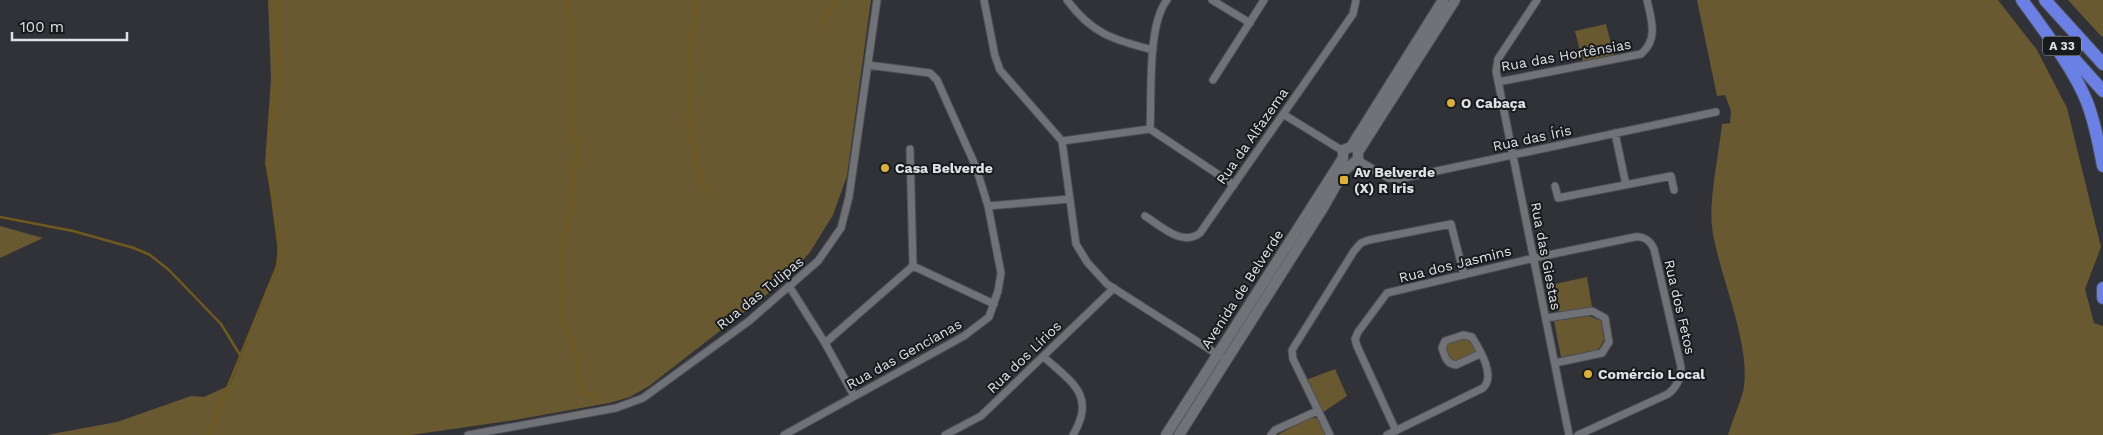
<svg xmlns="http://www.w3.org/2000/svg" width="2103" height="435" font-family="'Work Sans',sans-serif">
<rect width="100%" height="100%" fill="#313238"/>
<path fill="#695931" d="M268 0H871L847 176 833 215 810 252 788 278 649 386 630 397 609 403 515 420 411 435H46L117 422 191 396 204 397 230 385 277 268 278 233 265 163 271 79Z
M1697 0H1998L2037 50 2067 108 2101 247 2085 289 2094 323 2103 326V435H1728C1732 421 1739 406 1743 392 1753 346 1718 274 1712 227 1709 199 1719 153 1722 124L1730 123 1731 111 1725 95 1717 96Z
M2068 0H2103V37L2100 35Z
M1606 24 1614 55 1583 63 1575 31Z
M0 226 43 238 0 258Z
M1587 277 1592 307C1582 308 1553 317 1549 306 1547 300 1547 292 1546 286Z
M1589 316 1601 321 1604 340 1598 350 1561 357 1554 321Z
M1461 337 1471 340 1476 353 1456 363 1448 359 1445 344Z
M1335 369 1347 396 1322 413 1306 380Z
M1312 417 1319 419 1327 435H1277Z"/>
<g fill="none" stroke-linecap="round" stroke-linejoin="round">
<path stroke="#6f591d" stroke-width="2.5" d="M569 0 571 46 570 113 577 147 571 211 561 254 562 298 560 308 561 316 574 343 578 378 582 391 599 398
M698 0 689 50 691 89 687 120 705 195
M822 27 835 0
M0 217 73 231 134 248 150 255 169 270 221 324 240 355
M208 435 277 266 279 250 268 167 269 136 278 70 277 0"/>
<g stroke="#4c4e52" stroke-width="9">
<path id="minor" d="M984 0 995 56 1000 70 1062 141 1076 244 1087 262 1107 284 1220 356
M1067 0C1092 34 1114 40 1153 50
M1212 0 1250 23
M1537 0 1498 59 1496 71 1569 435
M1213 80 1264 0
M1498 82 1641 54C1659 39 1651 19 1647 0
M1283 114 1343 151
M1150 129C1152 96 1147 25 1167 0
M1615 133 1626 185
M1062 141 1150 129 1234 185
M1358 160 1388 178 1399 179 1716 112
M1555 186 1558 198 1671 176 1674 190
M988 206 1070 199
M1145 216C1161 226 1182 247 1200 233L1353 14 1356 0
M913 266 994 304
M789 286 825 343 854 396
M1546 318 1592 311 1605 318 1609 342 1602 353 1555 363
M825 343 913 266 910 149
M1044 357C1071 382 1097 395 1073 435
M1396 431 1357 346 1355 339 1358 332 1387 293 1534 258 1635 237C1643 236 1650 240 1654 249L1681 367C1681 378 1677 387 1668 394L1578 435
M468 435 616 408 643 398 749 321 818 261 841 228 849 197 877 0
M784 435 964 336 989 317 998 291 1001 273 988 206 976 167 937 80 930 73 868 65
M945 435 981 416 1114 288
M1271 435 1275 430 1317 411
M1330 435 1293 359 1292 350 1354 251 1361 243 1369 240 1451 224 1464 275
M1387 435 1483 388C1496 376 1480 350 1472 337L1463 335 1445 341 1442 348C1445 356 1446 364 1456 365L1480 354"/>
</g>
<g stroke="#4c4e52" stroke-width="12">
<path id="secondary" d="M1351 147 1443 0
M1166 435 1343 158V150L1351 147
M1179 435 1323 208 1344 171 1358 159V152L1455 0"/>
</g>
<g stroke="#4c4e52" stroke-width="14">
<path id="motorway" d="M2022 0C2043 29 2074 69 2087 102 2095 123 2099 144 2103 166
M2045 0 2103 64
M2059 42 2103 91
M2103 288V298"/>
</g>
<use href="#minor" stroke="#707278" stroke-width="7"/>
<use href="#secondary" stroke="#707278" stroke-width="10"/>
<use href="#motorway" stroke="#6a80e4" stroke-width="12"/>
</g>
<g fill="#ddb133" stroke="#191a1d" stroke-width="2">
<circle cx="1451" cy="103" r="5"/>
<circle cx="885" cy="168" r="5"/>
<rect x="1339" y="175" width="10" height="10" rx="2.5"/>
<circle cx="1588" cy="374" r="5"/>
</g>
<g text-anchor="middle" stroke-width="4" stroke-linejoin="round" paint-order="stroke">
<rect fill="#191a1d" stroke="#a4a5a8" stroke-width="1" x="2043" y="36.5" width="38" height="19" rx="4"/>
<g font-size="12" font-weight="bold" fill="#dfe1e4">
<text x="2062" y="50">A 33</text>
</g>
<g font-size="14" fill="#dfe1e4" stroke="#191a1d">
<text transform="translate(1566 55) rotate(-10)" y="5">Rua das Hortênsias</text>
<text transform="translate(1252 136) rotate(-55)" y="5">Rua da Alfazema</text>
<text transform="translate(1532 138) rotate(-12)" y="5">Rua das Íris</text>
<text transform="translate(1546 256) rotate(79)" y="5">Rua das Giestas</text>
<text transform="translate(1455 264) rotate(-14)" y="5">Rua dos Jasmins</text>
<text transform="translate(1242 289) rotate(-57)" y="5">Avenida de Belverde</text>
<text transform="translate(760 293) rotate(-39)" y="5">Rua das Tulipas</text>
<text transform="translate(1680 307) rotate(77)" y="5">Rua dos Fetos</text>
<text transform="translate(904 354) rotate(-29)" y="5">Rua das Gencianas</text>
<text transform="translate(1024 357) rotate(-44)" y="5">Rua dos Lírios</text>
</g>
<g font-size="14" font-weight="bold" fill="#dfe1e4" stroke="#191a1d" text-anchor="start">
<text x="1461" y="108">O Cabaça</text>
<text x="895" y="173">Casa Belverde</text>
<text x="1354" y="177">Av Belverde<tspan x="1354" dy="16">(X) R Iris</tspan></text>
<text x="1598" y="379">Comércio Local</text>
</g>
</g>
<path d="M12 32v8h115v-8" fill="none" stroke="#dfe1e4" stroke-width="2.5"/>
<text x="20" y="32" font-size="15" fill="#dfe1e4" stroke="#191a1d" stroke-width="4" paint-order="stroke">100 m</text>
</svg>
